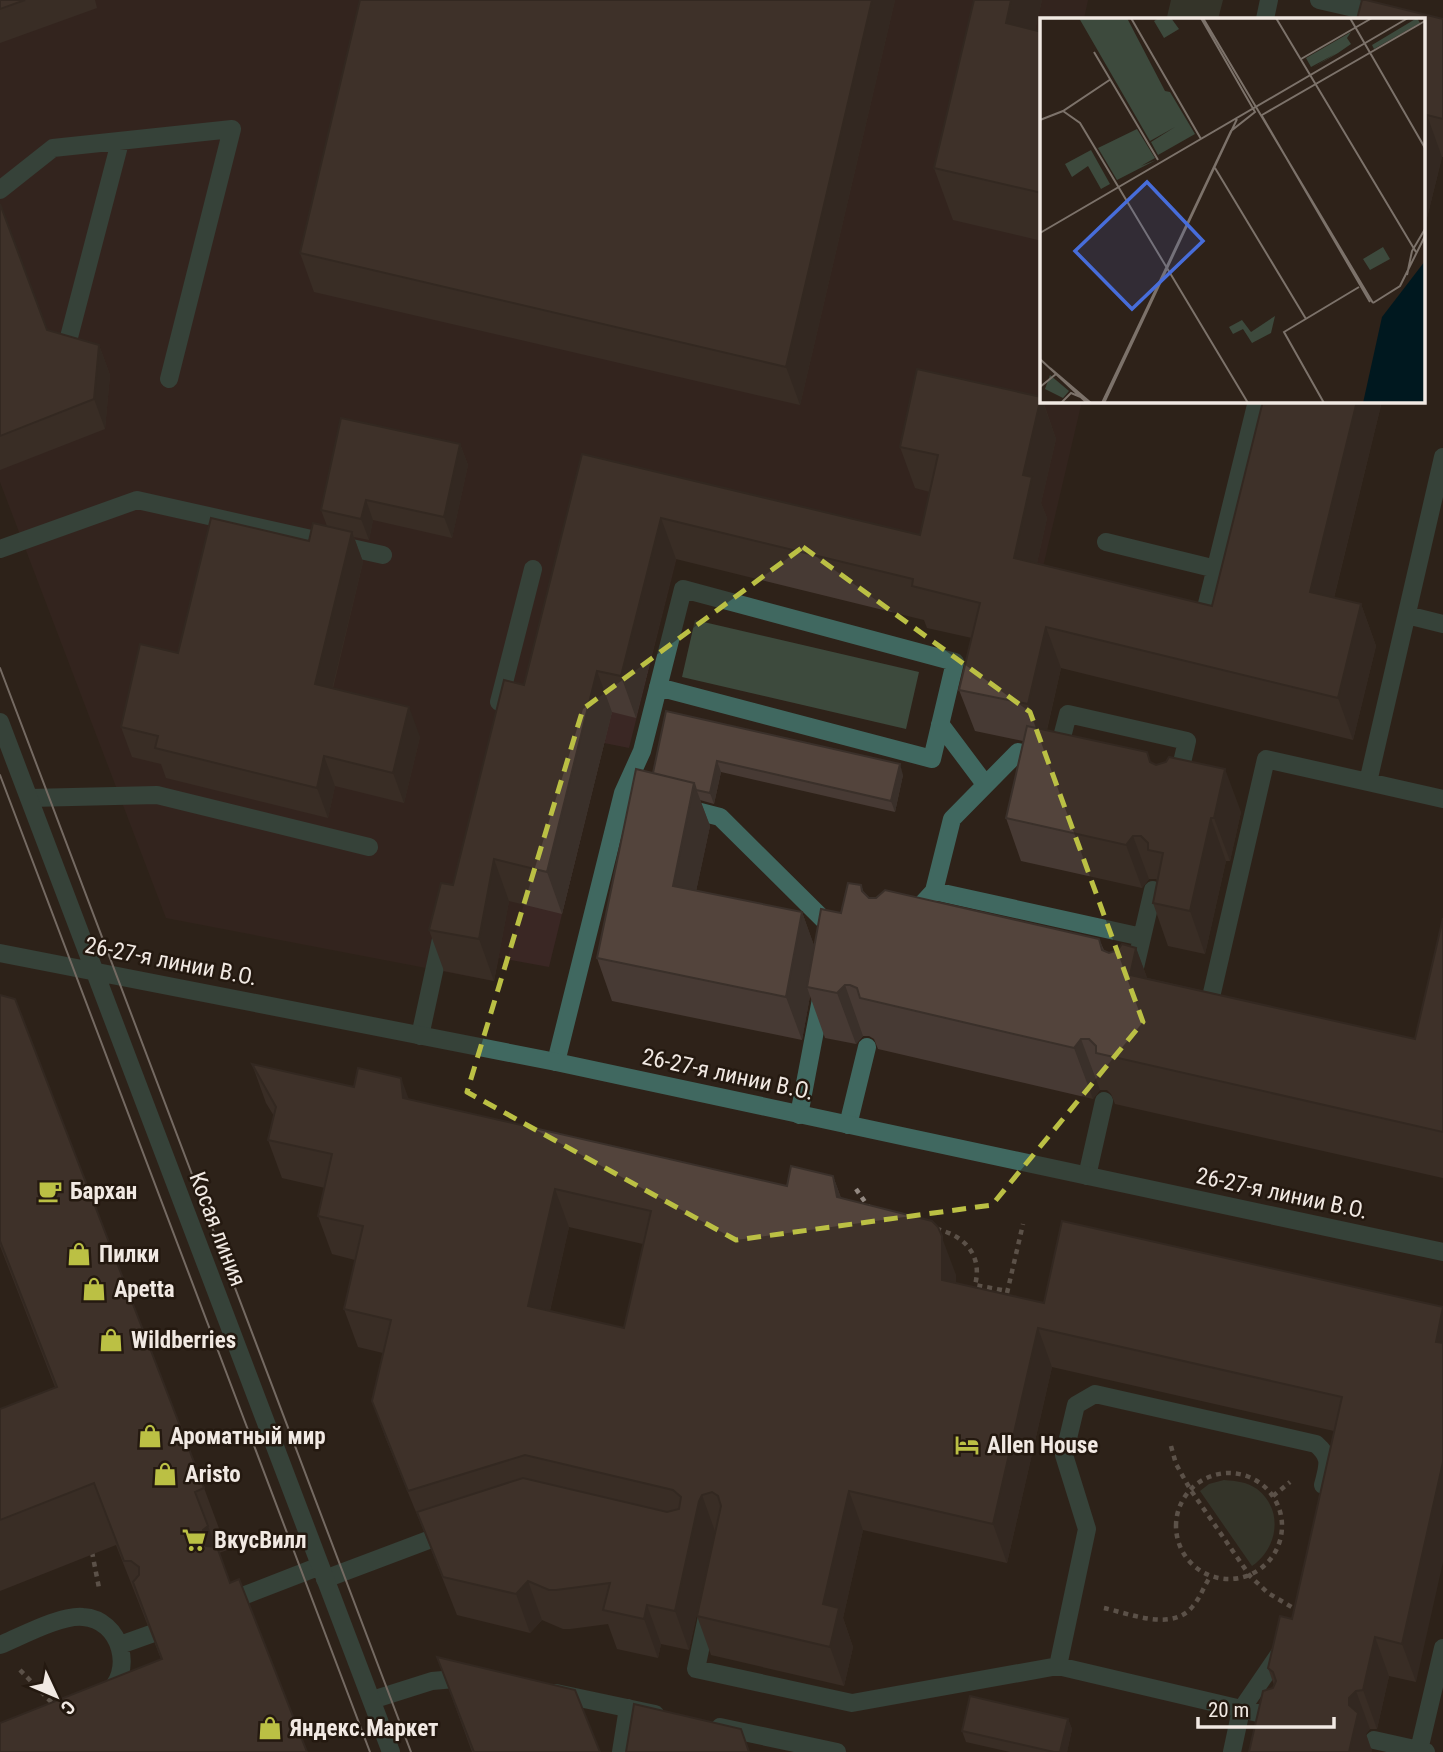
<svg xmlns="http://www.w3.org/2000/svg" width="1443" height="1752" font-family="'Roboto Condensed',sans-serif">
<rect width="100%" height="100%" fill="#2e2219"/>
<path fill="#3a2724" d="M0 0H1088L1084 19H1042V401H1082L1035 601 687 518 629 748 604 743 549 967 499 958 494 981 166 918 0 482Z"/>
<path fill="#3d4a3d" d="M1171 0H1223L1218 19H1177L1167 17Z
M695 620 919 672 906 729 682 677Z
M1224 1480C1236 1481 1247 1482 1257 1489 1284 1510 1278 1548 1252 1566L1200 1491 1209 1484Z"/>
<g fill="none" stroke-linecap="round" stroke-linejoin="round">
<path stroke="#938982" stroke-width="4.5" stroke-dasharray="5 5" stroke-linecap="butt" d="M856 1189 870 1209
M936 1229C964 1235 983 1255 975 1285L1007 1291
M1007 1293 1023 1224
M1171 1446 1176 1464 1190 1489 1250 1576 1268 1593 1295 1609
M1176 1526a53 53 0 1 1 106 0a53 53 0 1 1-106 0Z
M1273 1496 1290 1482
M92 1552 99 1588
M1104 1608C1131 1614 1173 1632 1193 1606 1200 1598 1204 1586 1210 1577
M20 1670 55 1706"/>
<path stroke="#406860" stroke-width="18" d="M1319 0 1402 19
M1265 19 1269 0
M0 190 53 148 232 129 169 379
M68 341 120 142
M1443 457 1368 782 1443 799
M1106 542 1216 569
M0 549 137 500 383 555
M1407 615 1443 624
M1203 620 1257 401
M499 702 533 569
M940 724 985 784
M30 798 157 795 369 847
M685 808 720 817 834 930V932
M934 891 1142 937
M911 916 934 891 952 819 1018 752 1056 760 1068 714 1187 741 1177 784
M1133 976 1153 890
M1214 1011 1208 1010 1266 759 1368 782
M420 1036 443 930
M556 1062 623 793 642 751 683 589 955 662 932 759 658 687
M799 1115 822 994
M848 1125 867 1047
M1087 1176 1104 1101
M325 1579 447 1533
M235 1599 320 1566
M708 1612 696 1669 852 1703 1058 1666 1087 1529 1064 1455 1076 1405 1095 1394 1316 1444C1332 1458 1328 1465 1323 1485
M0 1645C22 1636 60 1615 83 1617 121 1619 136 1673 105 1695
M120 1645 151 1634
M1058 1666 1279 1718
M556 1693 655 1714
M372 1700 432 1681 466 1678
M720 1727 837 1752
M1374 1740 1419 1750
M621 1752 628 1708
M1232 1752 1241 1710 1282 1650
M1426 1752 1419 1750 1443 1648"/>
<path stroke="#406860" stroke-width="18" d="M0 722 391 1752
M0 953 556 1062 1443 1252"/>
<path stroke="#cac1bb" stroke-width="2" d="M0 668 411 1752
M0 775 370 1752"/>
</g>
<path fill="#473a34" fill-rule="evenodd" d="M0 0H95L97 8 0 43Z
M360 0H895L800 405 314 292 300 253Z
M1042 0 1035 30 1042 32V241L953 220 934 168Z
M1424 19H1443V157H1442L1424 230Z
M0 204 47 330 99 345 110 375 105 429 0 470Z
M1043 401 1056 439 1041 503 1047 518 1037 563 1212 606 1382 401 1334 598 1361 604 1376 646 1353 740 1061 668 1047 730 1151 762 1241 812 1230 861H1226L1205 954 1168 946 1153 903 1157 880 1156 879H1149L1142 888 1021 861 1006 818 1023 741 975 731 959 690 972 638 927 628 924 620 676 559 636 718 612 712 562 914 509 901 494 981 444 971 429 930 453 885 524 685 582 454 920 535 930 492 915 488 900 447Z
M460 444 468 465 452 538 373 520 369 540 354 537 363 562 333 688 420 737 404 803 335 786 328 818 166 778 161 764 132 757 121 727 178 653 327 526 321 510Z
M666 711 903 775 895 812 721 772 714 804 700 800 710 826 696 891 802 912 814 946 841 913 861 885 864 893 869 898 1099 939 1104 950 1109 953 1136 948 1147 978 1415 1039 1443 919V1178L1115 1104 1111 1094 1107 1090H1100L1093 1099 878 1049 874 1039 869 1036H863L856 1044 825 1038 810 996 802 1040 612 1001 597 958 653 773Z
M0 995 204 1488 227 1550 219 1553 230 1583 161 1659 116 1545 0 1591V1409L55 1387 0 1246Z
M252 1064 787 1186 833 1176 841 1198 956 1275V1283L1044 1303 1443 1307 1416 1682 1389 1676 1377 1729H1370L1366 1734 1372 1751 1273 1688 1274 1685 1268 1668 1292 1619 1334 1431 1052 1367 1007 1563 863 1530 843 1618 853 1647 844 1686 711 1655 697 1616 714 1537 689 1650 661 1644 658 1658 617 1649 608 1624 570 1629H563L542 1620 530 1633 457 1615 423 1529 386 1439 372 1401 383 1353 358 1347 344 1309 355 1260 332 1254 318 1216 325 1188 282 1178 268 1140 274 1116 266 1103ZM569 1227 643 1244 624 1328 550 1311Z
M437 1657 600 1752H472Z
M1068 1719 1072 1729 1067 1752H1010L966 1742 962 1731Z"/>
<path fill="#3a302a" d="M872 0H895L800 405 786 367Z
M1011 0H1042L1025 75 1006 23Z
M1427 115 1442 157 1424 230V127Z
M99 345 110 375 105 429 94 399Z
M1041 397 1056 439 1041 503 1047 518 1029 599 1014 558 1023 475Z
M1357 401H1382L1325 634 1310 592Z
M460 444 468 465 452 538 444 517Z
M366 500 373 520 369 540 361 519Z
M661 518 676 559 636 718 621 676Z
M352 532 363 562 326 714 315 684Z
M1361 604 1376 646 1353 740 1338 698Z
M1046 627 1061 668 1043 746 1028 704Z
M597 671 612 712 562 914 547 872Z
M409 707 420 737 404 803 393 773Z
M324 756 335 786 328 818 317 788Z
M717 761 721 772 714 804 710 793Z
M900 764 903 775 895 812 891 801Z
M1225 769 1241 812 1230 861 1214 818Z
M694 783 710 826 688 929 673 886Z
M1211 818 1226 861 1205 954 1190 911Z
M1133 836 1149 879 1142 888 1126 845Z
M494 859 509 901 494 981 479 939Z
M802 912 818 956 807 987 810 996 802 1040 786 997Z
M1136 948 1155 999 1130 975Z
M845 985 863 1036 856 1044 837 993Z
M1081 1039 1100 1090 1093 1099 1074 1048Z
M401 1078 415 1116 403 1098Z
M833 1176 847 1214 837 1197Z
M555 1189 569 1227 542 1345 528 1306Z
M938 1227 956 1275V1318L942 1280Z
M1443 1310V1361L1436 1342Z
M1038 1328 1052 1367 1007 1563 993 1524Z
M1443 1462V1562L1416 1682 1402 1644Z
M849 1491 863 1530 843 1618 853 1647 844 1686 830 1647 823 1604Z
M702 1495 716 1534 713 1540 689 1650 675 1611 699 1501Z
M208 1526 231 1588 202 1540 203 1530Z
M528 1581 542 1620 530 1633 516 1594Z
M647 1605 661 1644 658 1658 644 1619Z
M1375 1637 1389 1676 1377 1729 1363 1690Z
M1356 1691 1370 1729 1366 1734 1372 1752H1349V1698Z
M1068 1719 1072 1729 1067 1752H1060Z"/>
<path fill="#53443c" stroke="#3a302a" stroke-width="2" fill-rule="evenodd" d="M0 0H25L0 9Z
M360 0H872L786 367 300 253Z
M974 0H1011L1006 23 1042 32V193L934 168Z
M1362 0H1366L1443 19V119L1427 115 1424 127V19H1357Z
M0 204 47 330 99 345 94 399 0 436Z
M917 369 1041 397 1023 475 1032 477 1014 558 1212 606 1263 401H1357L1310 592 1361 604 1338 698 1046 627 1028 704 959 690 980 603 912 586 913 579 661 518 621 676 597 671 547 872 494 859 479 939 429 930 441 883 453 885 504 680 524 685 582 454 920 535 938 455 900 447Z
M341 418 460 444 444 517 366 500 361 519 321 510Z
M211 518 309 541 313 523 352 532 315 684 409 707 393 773 324 756 317 788 155 748 158 736 121 727 140 644 178 653Z
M666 711 900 764 891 801 717 761 710 793 696 790 694 783 653 773Z
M1027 726 1147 752 1150 762 1156 765 1166 762 1169 757 1225 769 1214 818H1211L1190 911 1153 903 1163 853 1148 850V843L1141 836H1133L1126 845 1006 818Z
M636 769 694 783 673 886 802 912 786 997 597 958Z
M848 883 861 885 862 891 869 898H876L885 890 1099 939 1102 950 1109 953 1118 950 1122 944 1136 948 1130 975 1415 1039 1443 918V1132L1096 1053V1046L1089 1039H1081L1074 1048 860 998 857 988 850 985H845L837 993 807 987 821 909 841 913Z
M0 995 15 999 204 1488 195 1492 208 1526 203 1530 202 1540 206 1546 217 1547 230 1583 239 1579 307 1752H0V1723L162 1659 133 1582 139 1575V1567L131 1561H124L94 1483 0 1520V1409L57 1387 0 1241Z
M252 1064 354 1087 358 1068 401 1078 403 1098 787 1186 791 1166 833 1176 837 1197 932 1221 938 1227 942 1236V1280L1044 1303 1062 1221 1443 1307 1436 1342 1443 1343V1462L1402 1644 1375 1637 1363 1690 1356 1691 1349 1698V1705L1358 1713 1349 1752H1249L1263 1691 1273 1688 1276 1681 1273 1672 1268 1668 1280 1616 1292 1619 1342 1397 1038 1328 993 1524 849 1491 823 1604 839 1608 830 1647 697 1616 721 1506 718 1496 712 1492 702 1495 699 1501 675 1611 647 1605 644 1619 603 1610 610 1583 556 1590H549L528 1581 516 1594 443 1577 417 1512 523 1478 667 1512 679 1509 681 1497 673 1490 525 1455 408 1491 372 1401 391 1320 344 1309 363 1226 318 1216 332 1154 268 1140 276 1107ZM555 1189 651 1211 624 1328 528 1306Z
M437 1657 575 1690 600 1752H474Z
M970 1696 1068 1719 1060 1752H1054L962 1731Z
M634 1704 741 1729 749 1752H626Z"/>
<path d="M0 0H1443V1752H0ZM803 547 1030 712 1143 1022 992 1205 736 1240 467 1092 583 709Z" fill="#2e2219" fill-opacity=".55" fill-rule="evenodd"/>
<path fill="none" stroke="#bbc044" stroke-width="5" stroke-dasharray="14 9" stroke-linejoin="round" d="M803 547 1030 712 1143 1022 992 1205 736 1240 467 1092 583 709Z"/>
<defs>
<g id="cafe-bare" transform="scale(1.89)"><path d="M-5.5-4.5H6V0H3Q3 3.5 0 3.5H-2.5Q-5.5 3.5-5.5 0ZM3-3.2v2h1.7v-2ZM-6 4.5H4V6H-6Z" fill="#bbc044" stroke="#241910" stroke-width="2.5" paint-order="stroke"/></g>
<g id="shop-bare" transform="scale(1.89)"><path d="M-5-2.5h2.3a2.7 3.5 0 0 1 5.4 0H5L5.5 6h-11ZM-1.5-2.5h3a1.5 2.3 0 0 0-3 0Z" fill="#bbc044" stroke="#241910" stroke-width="2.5" paint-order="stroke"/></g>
<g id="hotel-bare" transform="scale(1.89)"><path d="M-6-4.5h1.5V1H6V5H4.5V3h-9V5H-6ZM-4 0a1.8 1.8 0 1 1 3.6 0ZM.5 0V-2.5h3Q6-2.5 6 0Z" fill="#bbc044" stroke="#241910" stroke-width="2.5" paint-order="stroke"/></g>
<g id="supermarket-bare" transform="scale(1.89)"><path d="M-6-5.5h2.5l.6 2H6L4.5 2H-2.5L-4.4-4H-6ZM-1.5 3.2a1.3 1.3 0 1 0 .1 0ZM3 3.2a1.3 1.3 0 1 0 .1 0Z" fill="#bbc044" stroke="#241910" stroke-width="2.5" paint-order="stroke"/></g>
</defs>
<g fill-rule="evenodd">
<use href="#cafe-bare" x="50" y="1191"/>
<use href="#shop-bare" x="79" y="1254"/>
<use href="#shop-bare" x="94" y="1289"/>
<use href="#shop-bare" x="111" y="1340"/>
<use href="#shop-bare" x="150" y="1436"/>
<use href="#hotel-bare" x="967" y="1445"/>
<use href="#shop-bare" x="165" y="1474"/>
<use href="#supermarket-bare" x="194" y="1540"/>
<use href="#shop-bare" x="270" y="1728"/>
</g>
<g text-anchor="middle" stroke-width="5" stroke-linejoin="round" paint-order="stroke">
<g font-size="23" fill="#f1e9e3" stroke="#241910">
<text transform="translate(171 961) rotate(11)" y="8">26-27-я линии В.О.</text>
<text transform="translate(728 1074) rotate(12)" y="8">26-27-я линии В.О.</text>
<text transform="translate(1282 1193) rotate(12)" y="8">26-27-я линии В.О.</text>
<text transform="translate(218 1229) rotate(69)" y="8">Косая линия</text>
</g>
<g font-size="23" font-weight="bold" fill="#f1e9e3" stroke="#241910" text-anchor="start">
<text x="70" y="1199">Бархан</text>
<text x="99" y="1262">Пилки</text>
<text x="114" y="1297">Apetta</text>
<text x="131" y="1348">Wildberries</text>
<text x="170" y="1444">Ароматный мир</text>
<text x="987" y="1453">Allen House</text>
<text x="185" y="1482">Aristo</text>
<text x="214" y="1548">ВкусВилл</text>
<text x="290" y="1736">Яндекс.Маркет</text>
</g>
</g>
<g transform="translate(1040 18)">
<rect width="385" height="385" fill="#2e2219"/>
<path d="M39 0H87L125 73 130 74 155 116 118 137 111 124 135 109 110 123ZM119 0H131L139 11 124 20 114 3ZM377 0 380 5 334 31 332 27ZM311 14 307 20 311 26 298 35 272 50 295 36 271 49 266 40ZM97 111 115 140 101 148 116 142 77 162 58 130ZM51 132 70 166 61 171 48 148 32 159 25 146ZM343 229 350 241 330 252 323 241ZM235 298 231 315 212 325 203 311 193 316 189 309 202 302 211 314ZM10 357 29 373 23 380 5 371Z" fill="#3d4a3d"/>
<path d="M385 243V385H323L342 299Z" fill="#00181f"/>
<path fill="none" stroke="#7c726a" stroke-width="2" d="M91 0 161 121M163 0 216 89M236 0 376 234M310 0 385 130M54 34 118 142M261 41 332 0M216 89 333 285M23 93 40 105 208 385M222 97 385 3M222 98 330 284M0 102 23 93 71 61M175 150 266 301M0 215 368 0M367 257 372 233 385 211M333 285 360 268 385 218M0 341 47 385M10 350 51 385M0 369 16 356 50 385M21 385 31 375 43 380M62 385 191 113 215 94 161 0M64 385 197 101M284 385 244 314 319 269"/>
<path fill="#476dda" fill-opacity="0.15" stroke="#476dda" stroke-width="3.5" d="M107 164 163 223 92 291 35 233Z"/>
<rect width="385" height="385" fill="none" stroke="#f1e9e3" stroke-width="3.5"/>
</g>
<g transform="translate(56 1696) rotate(134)" stroke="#241910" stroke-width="5" paint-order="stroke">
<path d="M0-5L12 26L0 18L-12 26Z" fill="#f1e9e3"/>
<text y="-10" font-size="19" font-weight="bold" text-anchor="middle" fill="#f1e9e3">С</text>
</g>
<path d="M1198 1717v10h136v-10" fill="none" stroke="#f1e9e3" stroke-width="3.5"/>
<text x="1208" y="1717" font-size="21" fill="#f1e9e3" stroke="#241910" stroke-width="5" paint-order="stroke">20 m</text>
</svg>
